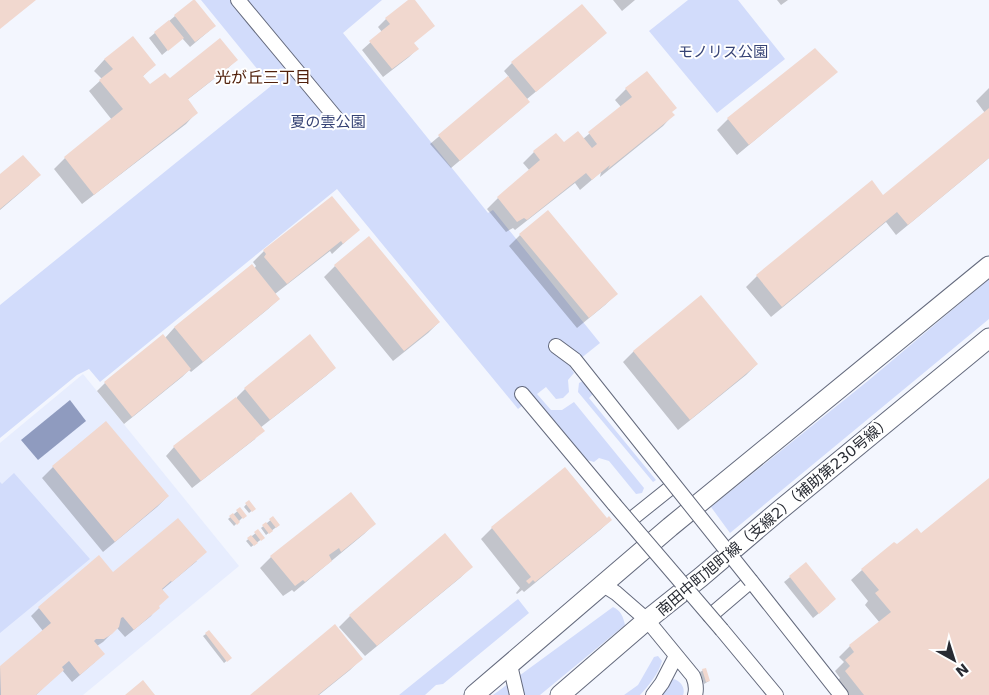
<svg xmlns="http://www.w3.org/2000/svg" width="989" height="695" font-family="'DejaVu Sans','Noto Sans JP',sans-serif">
<rect width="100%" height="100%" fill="#f3f6fe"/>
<path fill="#e7edfe" d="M83 374 239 566 83 695H0V443Z"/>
<path fill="#d2dcfb" d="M201 0H382L343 33 468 188 488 213 493 210 600 343 570 367 574 373 568 380 569 392 563 398 556 399 546 387 537 394 551 410H562L574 402 644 488 642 493 636 494 609 461 599 458 594 462 587 460 532 398 518 409 337 189 100 382 89 369 77 375 0 438V305L271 86Z
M688 0H738L785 59 717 113 649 31Z
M989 279V319L730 533 711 507 869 380Z
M583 381 594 393 589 398 656 480 653 482 578 392 579 383Z
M14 473 90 559 0 633V482L2 484Z
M518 599 529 613 443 684 436 685 425 695H399Z
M613 607C621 611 623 616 625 625L540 695H493Z
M658 656 662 661C659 673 649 685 640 695H624L638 685 654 657Z
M673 679C680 680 686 688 683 695H662Z"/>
<path fill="#8f9bbf" d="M70 400 86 421 38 460 21 440Z"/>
<path fill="#0003" d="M410 0H414L413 44 417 49 409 57 383 77 362 50 382 32 378 27 386 19Z
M613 0H635L622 11Z
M777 0H788L781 5Z
M175 16 209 31 190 47 182 38 162 55 149 38Z
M133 38 154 65 142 77 149 85 236 60 228 68 187 100 196 113 186 124 82 204 54 169 65 158 112 120 89 91 102 79 94 71 104 60Z
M597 41 527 99 520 110 451 168 430 144 509 77 504 71 512 63Z
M815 49 825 82 737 155 717 130 728 119Z
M647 72 673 115 663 126 600 177 601 172 580 190 575 183 515 230 513 228 506 232 487 209 498 198 530 171 523 163 534 152 556 135 564 144 583 139 621 107 615 100 626 89Z
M989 88V158L896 235 886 222 771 317 746 287 757 276 883 197 985 113 976 101Z
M39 175 28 186 0 210V176Z
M358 230 332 254 330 251 275 294 279 299 268 309 191 372 189 370 182 377 124 424 97 391 105 383 165 338 174 328 252 266 254 269 256 266 253 262 264 251Z
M520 235 616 294 605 305 577 328 509 246Z
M335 266 439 322 428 333 393 361 324 277Z
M634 351 757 364 746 375 678 430 623 362Z
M335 368 326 376 260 428 255 439 192 488 166 456 174 447 237 398V397L245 389Z
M106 423 168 496 157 507 103 552 42 478 53 467Z
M565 468 606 519 611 520 600 530 524 592 522 590 517 594 516 593 520 588 481 539 492 528Z
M989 479V695H845L835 683 840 678 835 671 844 662 839 657 850 646 880 623 865 605 868 601 851 580 862 570 897 546 921 534Z
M248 502 254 509 249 513 244 507Z
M240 509 245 515 234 526 228 519Z
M273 518 279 525 266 535 261 528Z
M375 523 364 534 294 592 292 590 283 596 260 568 271 557Z
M258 531 263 538 251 547 246 541Z
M197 561 162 590 158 606 151 616 125 637 117 628 103 642 97 646 95 662 72 682 62 670 36 695H0V668L43 631 31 616 39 608 113 574Z
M806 564 829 605 813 618 784 582Z
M471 567 460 578 365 656 339 627 350 616Z
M209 632 230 658 224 663 203 636Z
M361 659 350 670 319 695H252Z
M705 669 709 681 704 684 700 672Z"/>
<path fill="#f1d8cf" d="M0 0H36L0 29Z
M193 0H195L216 26 195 42 174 15Z
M408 0H415L435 26 414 43 419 49 392 69 369 41 390 24 385 18Z
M582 4 607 33 536 92 511 62Z
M169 20 184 38 168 51 154 32Z
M133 36 156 65 143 76 150 84 165 73 170 78 220 38 238 60 188 99 198 113 94 195 64 157 123 109 99 80 113 69 104 59Z
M815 48 838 72 749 145 727 118Z
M647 71 677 108 672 112 675 115 608 169 610 165 592 180 586 173 527 220 524 218 517 222 497 197 540 160 533 151 556 133 564 142 578 131 592 148 597 144 588 132 632 97 625 88Z
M508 76 530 102 460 161 438 135Z
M989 108V158L908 225 897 212 782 307 756 275 872 180 883 195Z
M23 155 41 175 0 209V174Z
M332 196 360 230 343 244 341 241 287 284 264 257 266 254 263 250Z
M548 210 618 294 589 318 519 234Z
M369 236 440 322 404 351 334 265Z
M252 264 280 299 203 362 174 327Z
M701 295 758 364 690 420 633 351Z
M163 334 191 369 132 417 104 382Z
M310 334 336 368 270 420 244 388Z
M236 397 265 431 201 481 173 446Z
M106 421 169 496 115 542 52 466Z
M565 467 607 518 609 516 612 520 535 582 533 580 529 584 526 581 531 577 491 527Z
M989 478V695H864L845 671 850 666 845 660 854 652 849 645 891 612 875 593 879 590 861 569 894 542 897 544 917 528 921 533Z
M351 492 376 524 341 552 339 548 329 555 332 561 305 582 303 580 295 586 270 556Z
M249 500 256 509 252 512 245 503Z
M240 507 247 516 243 519 236 510Z
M233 513 240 522 237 525 229 516Z
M273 516 280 525 276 528 269 519Z
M178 518 207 552 172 582 171 581 162 589 169 597 159 606 160 608 134 630 123 617 121 618 119 627 112 634 104 639H96L94 641 105 654 80 675 69 661 62 667 64 670 36 695H1L0 666 51 623 38 607 99 555 113 572Z
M266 522 273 531 269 534 262 525Z
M258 529 265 538 261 541 254 532Z
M445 533 473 567 377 646 349 615Z
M251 535 258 543 254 546 247 538Z
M806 562 836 599 819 614 789 576Z
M335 624 363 659 318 695H250Z
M209 630 232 658 227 662 205 633Z
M706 668 710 681 706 682 702 669Z
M143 680 155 695H125Z"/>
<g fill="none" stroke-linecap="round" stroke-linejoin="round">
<g stroke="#646a7d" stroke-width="16">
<path id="street" d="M238 0 337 119
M556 346 575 360 660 467
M522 394 614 504
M629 521 674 485
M602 584 616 593 647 620 693 676C696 683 697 688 695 695
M710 616 751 581 841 695
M722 630 776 695
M510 665 517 695
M653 695 662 683 676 656"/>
</g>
<g stroke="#646a7d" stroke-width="21">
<path id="secondary" d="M474 695 670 527 989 266
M560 695 647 620 701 577 775 514 989 338"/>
</g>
<use href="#street" stroke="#fff" stroke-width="14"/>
<use href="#secondary" stroke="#fff" stroke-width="19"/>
<g stroke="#646a7d" stroke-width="16" stroke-linecap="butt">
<path id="street-bridge" d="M660 467 751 581
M614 504 722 630"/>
</g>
<use href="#street-bridge" stroke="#fff" stroke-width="14"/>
</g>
<g text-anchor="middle" stroke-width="4" stroke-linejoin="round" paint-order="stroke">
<g font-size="15" fill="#364375" stroke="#fff">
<text x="723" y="57">モノリス公園</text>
<text x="328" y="127">夏の雲公園</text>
</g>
<g font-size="15" fill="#282b33" stroke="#fff">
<text transform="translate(774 516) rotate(-40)" y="5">南田中町旭町線（支線2）（補助第230号線）</text>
</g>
<g font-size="16" fill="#51200b" stroke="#fff">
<text x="263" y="83">光が丘三丁目</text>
</g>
</g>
<g transform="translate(954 660) rotate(141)" stroke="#ffffff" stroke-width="4" paint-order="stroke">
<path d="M0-4L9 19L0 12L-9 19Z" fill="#282b33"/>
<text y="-8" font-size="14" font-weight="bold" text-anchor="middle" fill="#282b33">N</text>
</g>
</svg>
